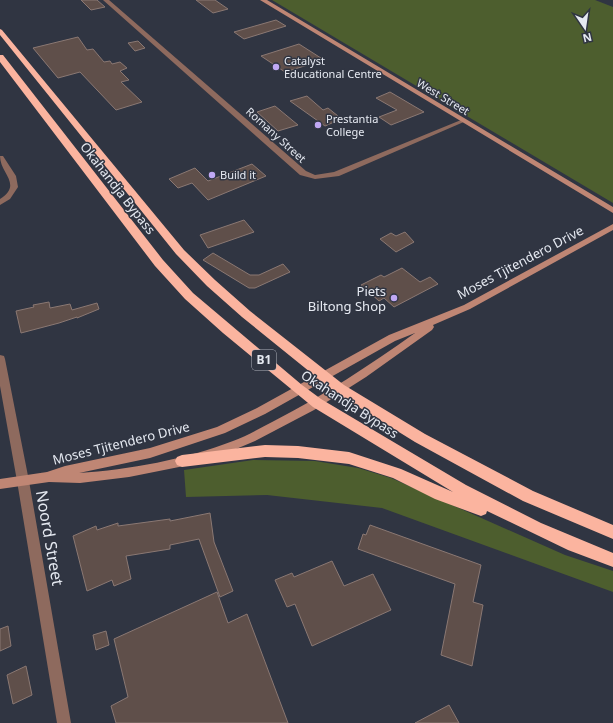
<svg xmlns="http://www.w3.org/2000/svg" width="613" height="723" font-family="'Noto Sans',sans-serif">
<rect width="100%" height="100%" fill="#303542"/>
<path fill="#4d5e2e" d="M272 0H595L613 7V203Z
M253 460 315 461 358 468 391 478 565 555 613 571V592L382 508 267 495 186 497 184 470Z"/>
<path fill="#5f4f4a" stroke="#8a7873" d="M81 0H97L105 7 91 10Z
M196 0H215L228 9 213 13Z
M276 20 286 26 244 39 234 32Z
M78 37 87 50 93 49 104 62 110 61 112 64 120 62 127 68 120 71 129 80 121 82 142 102 116 110 80 72 58 78 33 48Z
M138 41 145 48 135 51 128 43Z
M299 44 324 60 285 72 261 56Z
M390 92 424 112 391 125 379 117 397 110 376 98Z
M307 96 323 110 328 108 338 116H336L339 118 337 119 339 120 325 126 290 101Z
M275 106 298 125 278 131 257 112Z
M252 164 266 176 208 200 192 183 178 188 169 179 195 168 208 181Z
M244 220 254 232 208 248 200 235Z
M405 232 414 242 396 252 380 239 391 233 396 236Z
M213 253 250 275H259L283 264 290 272 255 288H249L203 260Z
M402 268 420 282 430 277 438 284 394 307 384 298 379 301 361 285 381 275 384 277Z
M49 302 50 308 70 304 72 310 97 303 99 309 77 318V317L59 323 21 333 16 311 34 307 33 305Z
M210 513 214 542 233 591 220 597 199 539 170 545V549L126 556 131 579 114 586 112 580 87 591 73 536 96 526 97 530 118 523V526L170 519V521Z
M370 525 481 565 473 602 483 605 472 666 441 655 455 584 358 549 363 534 366 535Z
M332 561 344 586 373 574 391 610 312 646 295 604 287 607 275 580 292 573 294 577Z
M217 592 228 623 247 614 288 723H116L111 706 128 697 114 639Z
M8 626 11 646 0 651V629Z
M106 631 109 645 96 650 93 635Z
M26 666 32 695 13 704 7 675Z
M449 705 459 723H415Z"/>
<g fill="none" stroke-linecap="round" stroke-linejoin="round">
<path fill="#8e6a5e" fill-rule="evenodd" d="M103 0H109L306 171 315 175 334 172 461 120 466 121 339 176 315 179 300 175Z
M0 156H3L16 176 18 187 10 199 0 205V199C23 184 0 174 0 156Z
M0 355 4 356 5 359 29 481 71 723H57L17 481 0 386Z"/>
<path fill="#bf8674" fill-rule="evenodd" d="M260 0H267L613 207V213Z
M613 224V230L470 309 433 325 434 327 432 330 366 377 314 410 255 441 229 452 184 466 129 477 80 483 49 482 0 489V479L47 472 65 466 150 448 217 427 257 408 389 335 464 305ZM415 333C370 365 323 396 274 421 260 428 247 436 233 441 186 459 129 470 79 473L150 458 225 433 265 414 395 341Z"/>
<path fill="#fbb49f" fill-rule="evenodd" d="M0 29 2 30 184 250 215 280 250 311 344 385 425 434 533 491 613 525V539L523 501 415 442 336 393 242 317 207 286 176 254 0 35Z
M0 55H3L163 260 193 293 302 385 321 399 466 485 541 523 613 553V567L568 550 487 511 486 514 481 516 435 499 393 478 349 464 298 458 265 457 182 467 177 465 175 461 177 457 182 455 265 445 298 446 349 452 401 469 453 492 313 407 223 333 185 299 155 266 0 62Z"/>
</g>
<g fill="#c0a8f4" stroke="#303542" stroke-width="1.5">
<circle cx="276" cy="67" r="4"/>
<circle cx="318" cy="125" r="4"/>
<circle cx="212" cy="175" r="4"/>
<circle cx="394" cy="298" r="4"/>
</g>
<g text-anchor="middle" stroke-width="3" stroke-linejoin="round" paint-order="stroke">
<g font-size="11" fill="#e5e9f1" stroke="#303542" text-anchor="start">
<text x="284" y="65">Catalyst<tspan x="284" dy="13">Educational Centre</tspan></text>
<text x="326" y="123">Prestantia<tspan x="326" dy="13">College</tspan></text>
<text x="220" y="179">Build it</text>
</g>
<g font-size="11" fill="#e5e9f1" stroke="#303542">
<text transform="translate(443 97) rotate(31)" y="4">West Street</text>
<text transform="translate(276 135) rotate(42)" y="4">Romany Street</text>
</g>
<rect fill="#303542" stroke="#afb3bc" stroke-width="1" x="252" y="350" width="24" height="20" rx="3"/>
<g font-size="12" font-weight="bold" fill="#e5e9f1">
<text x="264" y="364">B1</text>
</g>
<g font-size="13" fill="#e5e9f1" stroke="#303542">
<text transform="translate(118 188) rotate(52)" y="5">Okahandja Bypass</text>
<text transform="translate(520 262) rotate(-28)" y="5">Moses Tjitendero Drive</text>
<text transform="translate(350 404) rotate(33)" y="5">Okahandja Bypass</text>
<text transform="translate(121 443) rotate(-14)" y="5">Moses Tjitendero Drive</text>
</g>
<g font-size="13" fill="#e5e9f1" stroke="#303542" text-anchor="end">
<text x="386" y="296">Piets<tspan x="386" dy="15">Biltong Shop</tspan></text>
</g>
<g font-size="16" fill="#e5e9f1" stroke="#303542">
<text transform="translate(50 538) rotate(80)" y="6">Noord Street</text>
</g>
</g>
<g transform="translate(585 28) rotate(167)" stroke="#303542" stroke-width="3" paint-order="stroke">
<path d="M0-3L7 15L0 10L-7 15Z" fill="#e5e9f1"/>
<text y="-6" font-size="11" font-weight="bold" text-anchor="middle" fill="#e5e9f1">N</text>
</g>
</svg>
